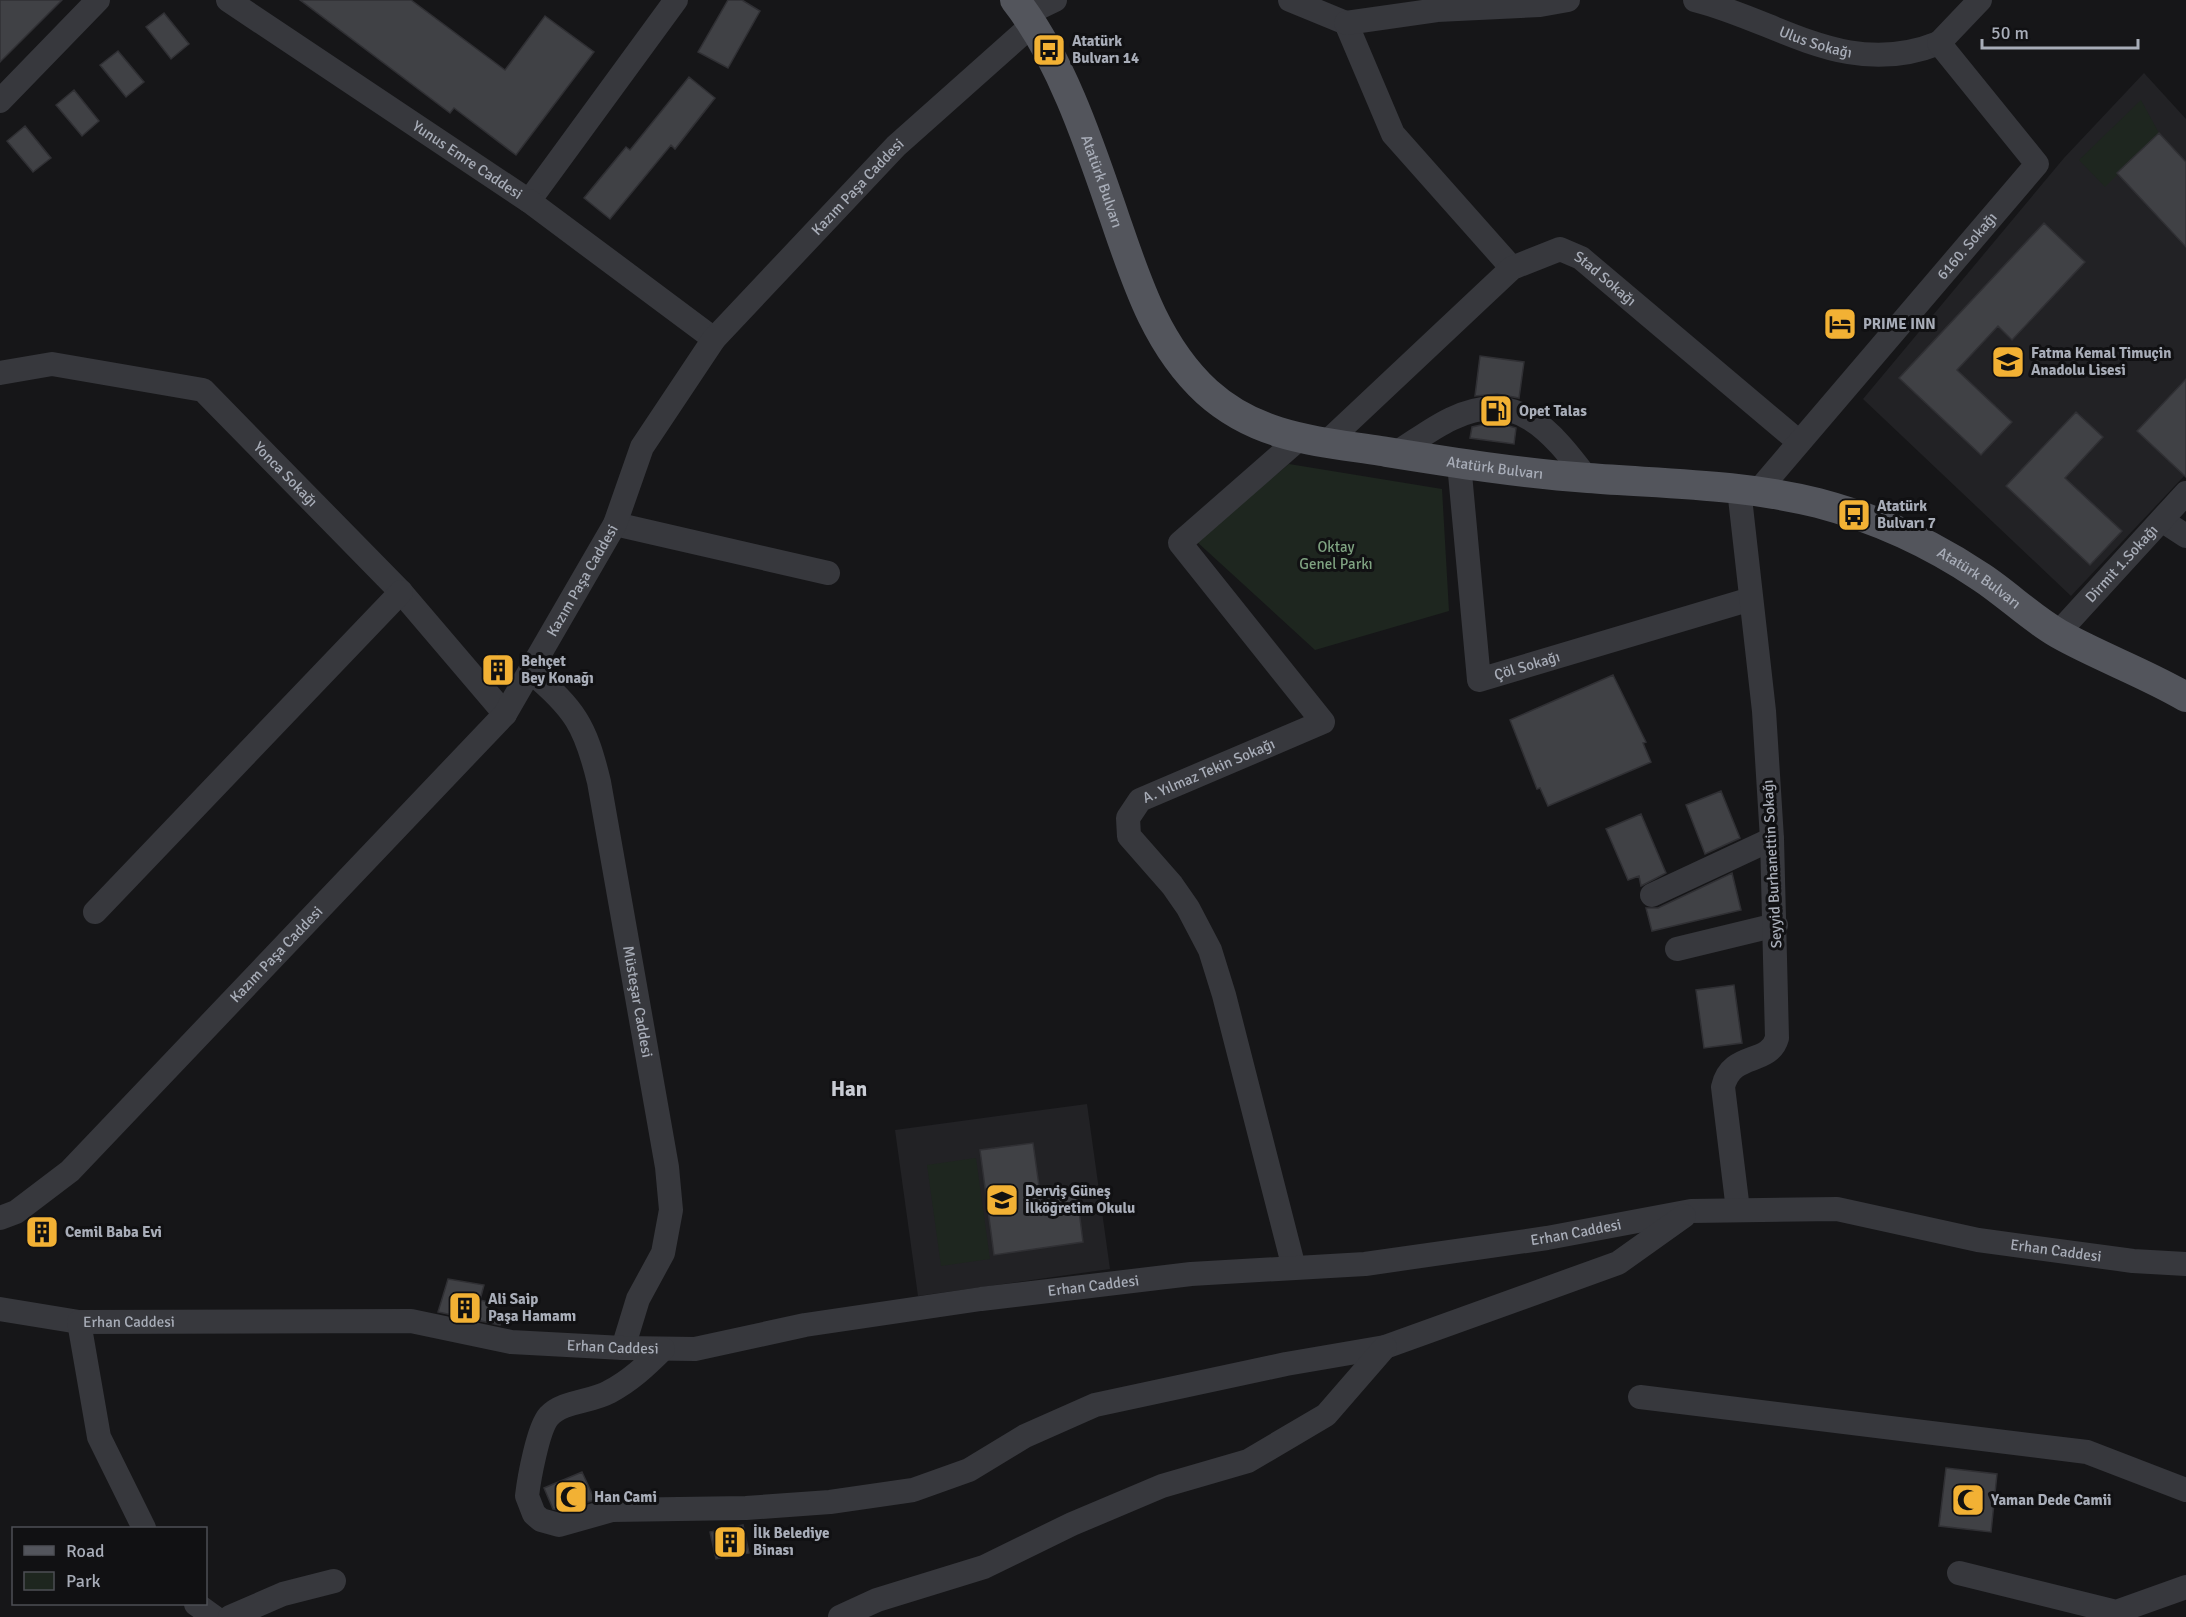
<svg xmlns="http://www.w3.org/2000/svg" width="2186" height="1617" font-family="Signika,sans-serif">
<rect width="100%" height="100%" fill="#161618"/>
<path fill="#222225" d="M2144 73 2186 119V474L2071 596 1863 399 2064 158Z
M1087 1104 1110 1269 918 1296 895 1130Z"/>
<path fill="#1e261f" d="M2141 100 2159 133 2105 187 2079 160Z
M1289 464 1442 489 1449 611 1315 650 1196 541Z
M976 1158 990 1259 941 1266 927 1165Z"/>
<path fill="#404145" stroke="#303034" stroke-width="1.5" d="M0 0H62L0 62Z
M300 0H411L505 70 545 16 594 52 516 155 454 108 450 113Z
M728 0H742L760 11 728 68 698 52Z
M164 13 189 44 171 59 146 27Z
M118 51 144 82 126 97 100 65Z
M689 77 715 98 675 149 671 145 610 219 584 198 626 147 630 150Z
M74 90 99 121 82 136 56 105Z
M25 126 51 158 33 172 7 141Z
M2159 133 2186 162V247L2117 173Z
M2044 223 2085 262 2012 340 1998 326 1957 370 2012 422 1981 455 1899 378Z
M1480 356 1524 362 1519 398 1497 394 1475 396Z
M2186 379V477L2137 431Z
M2076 412 2103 437 2065 478 2122 531 2090 565 2006 486Z
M1495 422 1516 428 1514 444 1470 438 1472 427Z
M497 654 513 664 499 685 486 670Z
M1613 675 1646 742 1643 743 1651 762 1548 806 1540 788 1537 789 1510 720Z
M1721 791 1740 838 1705 854 1686 805Z
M1641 814 1666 873 1641 886 1639 876 1628 880 1606 829Z
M1732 873 1741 910 1652 931 1646 908H1658Z
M1734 985 1742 1043 1704 1048 1696 990Z
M1033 1143 1041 1200 1077 1195 1083 1242 994 1255 980 1150Z
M448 1279 484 1285 480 1300 492 1303 489 1314 502 1318 500 1325 438 1312Z
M1946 1468 1997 1474 1991 1532 1939 1526Z
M582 1472 595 1500 559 1510 553 1509 544 1488Z
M743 1525 749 1553 716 1559 710 1532Z"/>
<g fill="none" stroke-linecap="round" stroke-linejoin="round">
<g stroke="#37383d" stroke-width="24">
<path id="s1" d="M228 0 529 201 676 0"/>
<path d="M1290 0 1346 23 1393 134 1512 268"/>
<path id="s2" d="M1695 0C1779 21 1847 80 1939 43"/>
<path d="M1026 14 1055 0"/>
<path d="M1346 23 1437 10 1540 5 1568 0"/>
<path d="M0 101 98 0"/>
<path d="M529 201 714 339"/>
<path id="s3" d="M0 373 52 364 203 390 401 592 505 714"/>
<path id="s4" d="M1327 442 1512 268 1560 249 1581 258 1799 442"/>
<path d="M1396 453C1414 442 1432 428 1451 419 1517 387 1551 431 1587 478"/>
<path id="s5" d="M1459 463 1479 680 1751 599"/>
<path id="s6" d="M1758 491 2037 164 1939 43 1980 0"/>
<path d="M2163 521 2186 536"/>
<path d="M615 524 828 573"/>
<path id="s7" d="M2058 633 2186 493"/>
<path id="s8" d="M530 671C575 710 585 724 599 782L667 1167 671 1210 663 1253 638 1299 623 1348"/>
<path d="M1652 895 1772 839"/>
<path d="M95 912 401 592"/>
<path d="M1677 949 1776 925"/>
<path d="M1738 1210 1723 1087C1731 1051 1769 1066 1777 1038L1772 839 1764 711 1739 489"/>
<path id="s9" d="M0 1218 16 1212 70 1171 505 714 615 524 642 447 714 339 896 146 1033 24"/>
<path id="s10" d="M1294 1268 1224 995 1210 950 1188 908 1172 885 1129 836 1128 818 1140 800 1323 722 1180 543 1300 438"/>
<path id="s11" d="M0 1309 79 1322 411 1321 511 1342 623 1348 695 1349 805 1325 981 1299 1191 1274 1365 1264 1547 1238 1691 1211 1837 1209 1978 1240 2133 1261 2186 1264"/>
<path d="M79 1322 99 1437 144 1528"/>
<path d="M663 1349C646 1366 630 1381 609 1392 591 1402 563 1401 549 1416 538 1428 529 1479 527 1496L534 1514 541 1520 559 1525 612 1510 746 1508 830 1502 913 1490 969 1470 1025 1436 1095 1405 1286 1364 1385 1347 1618 1263 1684 1216"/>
<path d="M1640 1397 2087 1452 2186 1490"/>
<path d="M1959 1573 2116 1612 2186 1587"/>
<path d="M196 1604 214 1617"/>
<path d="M230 1617 283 1594 334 1581"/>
<path d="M840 1617 877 1600 984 1567 1072 1524 1162 1486 1248 1461 1326 1415 1385 1347"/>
</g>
<path stroke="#53555c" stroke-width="30" id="s12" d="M1015 0C1061 58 1090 146 1114 216 1136 280 1156 345 1207 392 1258 438 1317 441 1381 451 1450 462 1518 473 1588 478 1665 484 1742 484 1818 503 1875 518 1932 544 1981 577 2007 594 2031 618 2059 634 2100 657 2145 673 2186 697"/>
</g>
<defs>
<g id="bus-square" transform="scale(1.725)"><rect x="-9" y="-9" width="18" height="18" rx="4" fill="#f2b134" stroke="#111113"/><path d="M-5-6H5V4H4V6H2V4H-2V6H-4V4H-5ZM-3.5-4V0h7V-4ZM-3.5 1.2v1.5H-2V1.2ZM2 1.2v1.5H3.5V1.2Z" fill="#111"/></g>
<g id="hotel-square" transform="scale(1.725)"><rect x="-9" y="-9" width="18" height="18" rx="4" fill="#f2b134" stroke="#111113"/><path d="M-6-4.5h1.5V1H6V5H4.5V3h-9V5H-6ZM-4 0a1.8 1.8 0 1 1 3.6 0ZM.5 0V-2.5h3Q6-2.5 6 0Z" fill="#111"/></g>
<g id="school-square" transform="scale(1.725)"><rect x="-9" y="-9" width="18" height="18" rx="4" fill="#f2b134" stroke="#111113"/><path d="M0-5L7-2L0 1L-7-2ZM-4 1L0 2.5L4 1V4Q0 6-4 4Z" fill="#111"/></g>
<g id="fuel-square" transform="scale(1.725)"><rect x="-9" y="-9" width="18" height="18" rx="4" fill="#f2b134" stroke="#111113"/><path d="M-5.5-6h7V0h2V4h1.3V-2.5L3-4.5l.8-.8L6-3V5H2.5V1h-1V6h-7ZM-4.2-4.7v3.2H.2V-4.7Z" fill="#111"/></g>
<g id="building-square" transform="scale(1.725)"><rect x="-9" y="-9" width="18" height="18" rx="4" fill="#f2b134" stroke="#111113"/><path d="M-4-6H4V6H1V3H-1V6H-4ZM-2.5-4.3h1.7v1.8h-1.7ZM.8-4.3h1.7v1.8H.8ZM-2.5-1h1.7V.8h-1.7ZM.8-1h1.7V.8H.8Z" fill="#111"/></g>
<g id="mosque-square" transform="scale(1.725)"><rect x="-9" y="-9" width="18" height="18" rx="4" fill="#f2b134" stroke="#111113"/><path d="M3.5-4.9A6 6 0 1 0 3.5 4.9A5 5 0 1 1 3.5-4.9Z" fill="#111"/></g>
</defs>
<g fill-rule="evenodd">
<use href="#bus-square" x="1049" y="50"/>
<use href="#hotel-square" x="1840" y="324"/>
<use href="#school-square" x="2008" y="362"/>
<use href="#fuel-square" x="1496" y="411"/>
<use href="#bus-square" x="1854" y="515"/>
<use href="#building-square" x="498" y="670"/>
<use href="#school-square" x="1002" y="1200"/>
<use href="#building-square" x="42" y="1232"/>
<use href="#building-square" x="465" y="1308"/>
<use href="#mosque-square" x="571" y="1497"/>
<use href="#mosque-square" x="1968" y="1500"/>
<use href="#building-square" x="730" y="1542"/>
</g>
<g text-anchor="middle" stroke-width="6" stroke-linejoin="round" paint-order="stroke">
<g font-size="15" font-weight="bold" fill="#a8adb8" stroke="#111113" text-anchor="start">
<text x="1072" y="46">Atatürk<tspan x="1072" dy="17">Bulvarı 14</tspan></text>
<text x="1863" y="329">PRIME INN</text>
<text x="2031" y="358">Fatma Kemal Timuçin<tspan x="2031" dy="17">Anadolu Lisesi</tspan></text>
<text x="1519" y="416">Opet Talas</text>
<text x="1877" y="511">Atatürk<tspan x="1877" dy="17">Bulvarı 7</tspan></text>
<text x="521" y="666">Behçet<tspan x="521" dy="17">Bey Konağı</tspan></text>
<text x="1025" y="1196">Derviş Güneş<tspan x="1025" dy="17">İlköğretim Okulu</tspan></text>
<text x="65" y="1237">Cemil Baba Evi</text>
<text x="488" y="1304">Ali Saip<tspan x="488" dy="17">Paşa Hamamı</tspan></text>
<text x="594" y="1502">Han Cami</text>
<text x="1991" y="1505">Yaman Dede Camii</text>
<text x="753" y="1538">İlk Belediye<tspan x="753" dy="17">Binası</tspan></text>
</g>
<g font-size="15" fill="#a8adb8" stroke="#111113">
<text dy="5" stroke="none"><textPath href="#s2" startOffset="128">Ulus Sokağı</textPath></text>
<text dy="5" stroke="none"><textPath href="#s1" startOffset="288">Yunus Emre Caddesi</textPath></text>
<text dy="5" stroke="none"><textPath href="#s12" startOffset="202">Atatürk Bulvarı</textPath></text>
<text dy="5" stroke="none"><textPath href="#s9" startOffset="1356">Kazım Paşa Caddesi</textPath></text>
<text dy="5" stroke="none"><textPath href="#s6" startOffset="322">6160. Sokağı</textPath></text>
<text dy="5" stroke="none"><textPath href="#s4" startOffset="360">Stad Sokağı</textPath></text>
<text dy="5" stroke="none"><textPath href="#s12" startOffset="742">Atatürk Bulvarı</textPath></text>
<text dy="5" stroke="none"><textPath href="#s3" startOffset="324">Yonca Sokağı</textPath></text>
<text dy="5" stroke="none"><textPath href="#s7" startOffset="94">Dirmit 1.Sokağı</textPath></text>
<text dy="5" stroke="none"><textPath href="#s12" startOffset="1246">Atatürk Bulvarı</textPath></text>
<text dy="5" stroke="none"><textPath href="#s9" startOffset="870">Kazım Paşa Caddesi</textPath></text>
<text dy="5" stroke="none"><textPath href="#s5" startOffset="268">Çöl Sokağı</textPath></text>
<text dy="5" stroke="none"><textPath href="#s10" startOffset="584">A. Yılmaz Tekin Sokağı</textPath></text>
<text transform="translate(1772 864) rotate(-93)" y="5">Seyyid Burhanettin Sokağı</text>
<text dy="5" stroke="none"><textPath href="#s9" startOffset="384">Kazım Paşa Caddesi</textPath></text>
<text dy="5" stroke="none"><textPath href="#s8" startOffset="357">Müsteşar Caddesi</textPath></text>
<text dy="5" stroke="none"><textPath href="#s11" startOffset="1588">Erhan Caddesi</textPath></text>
<text dy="5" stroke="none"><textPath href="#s11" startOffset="2074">Erhan Caddesi</textPath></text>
<text dy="5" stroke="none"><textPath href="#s11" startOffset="1102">Erhan Caddesi</textPath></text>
<text dy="5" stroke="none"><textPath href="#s11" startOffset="130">Erhan Caddesi</textPath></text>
<text dy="5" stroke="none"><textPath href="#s11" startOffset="616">Erhan Caddesi</textPath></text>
</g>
<g font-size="15" fill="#7fa381" stroke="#111113">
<text x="1336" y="552">Oktay<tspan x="1336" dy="17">Genel Parkı</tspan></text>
</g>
<g font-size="21" font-weight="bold" fill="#c9ccd4" stroke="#111113">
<text x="849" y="1096">Han</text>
</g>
</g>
<rect x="12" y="1527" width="195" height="78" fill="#111113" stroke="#4d4f55" stroke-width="1.5"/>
<rect x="24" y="1546" width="30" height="9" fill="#53555c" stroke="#4d4f55" stroke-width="1.5"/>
<text x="66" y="1557" font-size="18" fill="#a8adb8">Road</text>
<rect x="24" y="1572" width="30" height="18" fill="#1e261f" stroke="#4d4f55" stroke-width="1.5"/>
<text x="66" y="1587" font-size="18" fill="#a8adb8">Park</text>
<path d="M1982 39v9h156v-9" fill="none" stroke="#a8adb8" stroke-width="3"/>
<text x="1991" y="39" font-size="18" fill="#a8adb8" stroke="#111113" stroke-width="4.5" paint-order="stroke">50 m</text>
</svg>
